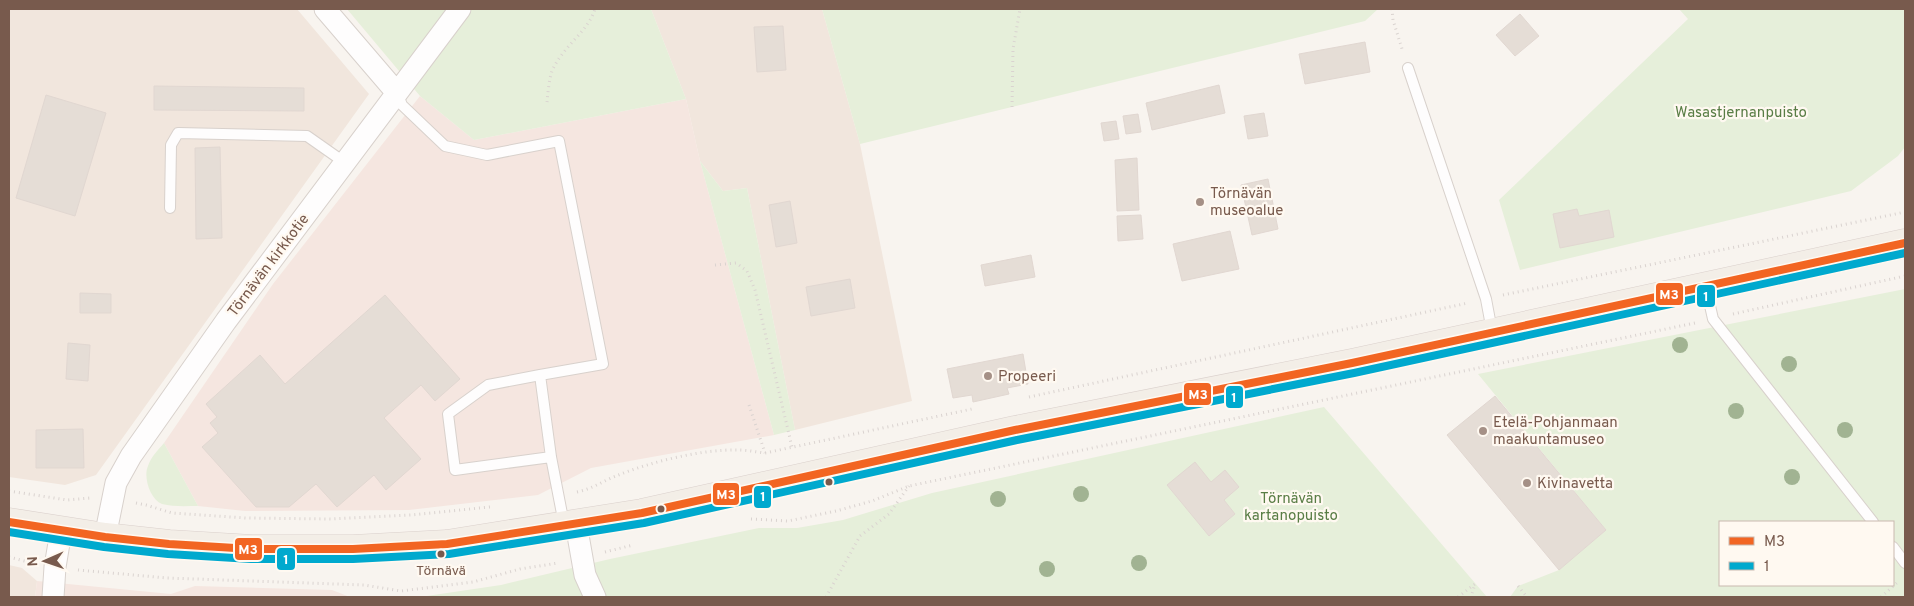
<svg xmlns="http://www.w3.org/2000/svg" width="1914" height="606" font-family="Overpass,sans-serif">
<rect width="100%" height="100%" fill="#f8f4ef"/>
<path fill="#f1e6dd" d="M9 9H297L369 94 96 475 65 485 9 477Z
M651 9H822L860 144 912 401 795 430 747 188 723 191 700 161 686 99Z
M9 565 22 568 37 581 35 597H9Z"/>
<path fill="#f5e6e0" d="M420 96 474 140 686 99 700 161 774 435 591 468 538 495 409 510 245 511 198 506 164 443 273 284Z
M37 581 171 594 195 586 332 590 350 597H35Z"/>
<path fill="#e6efda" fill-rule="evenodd" d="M347 9H651L686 99 474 140 420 96Z
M822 9H1378L1365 21 860 144Z
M1679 9H1905V147L1898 156 1851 191 1520 270 1499 200 1688 19Z
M700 161 723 191 747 188 795 430 774 435Z
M1905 289V597H1510L1518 586 1559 570 1606 530 1478 374ZM1720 522H1893V585H1720Z
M1324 407 1487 597H420L501 585 610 559 759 528H797L843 520 932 493Z
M164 443 198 506C187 506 173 507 162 504 150 499 143 477 148 466 151 457 158 450 164 443Z"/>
<path fill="#e5ddd6" stroke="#e1d7d1" d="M1520 14 1539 36 1515 56 1496 35Z
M783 26 786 70 757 72 754 27Z
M1365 42 1370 72 1305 84 1299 54Z
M1219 85 1225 113 1152 130 1146 103Z
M154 86 304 88V111L154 110Z
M46 95 106 113 75 216 16 198Z
M1264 113 1268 136 1248 139 1244 116Z
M1138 114 1141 132 1126 134 1123 116Z
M1116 121 1119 139 1104 141 1101 123Z
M220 147 222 238 196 239 195 148Z
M1137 158 1139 210 1117 211 1115 160Z
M1268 179 1278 229 1252 235 1241 185Z
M790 201 797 243 776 247 769 205Z
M1577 209 1579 216 1609 210 1614 237 1560 248 1553 214Z
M1141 215 1143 239 1118 241 1117 216Z
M1230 231 1239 269 1182 281 1173 244Z
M1031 255 1035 277 985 286 981 265Z
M850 279 855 308 811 316 806 287Z
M80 293 111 294V313H80Z
M385 295 460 379 435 401 421 385 384 418 421 459 386 490 374 475 337 507 316 484 289 507H256L202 447 218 433 210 423 217 417 206 404 260 355 285 384Z
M68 343 90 345 88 381 66 379Z
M1023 354 1028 384 1007 388 1009 394 973 402 972 395 953 398 947 369Z
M1495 396 1606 530 1559 570 1447 435Z
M83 429 84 468H36V430Z
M1195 462 1211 482 1225 470 1239 487 1224 500 1235 514 1209 536 1167 485Z"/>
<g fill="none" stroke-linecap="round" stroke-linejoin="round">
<g stroke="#d8d1cc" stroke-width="12">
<path id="lane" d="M1408 68 1486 299 1492 331
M397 93 402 105 445 146 487 155 559 141 603 364 540 375
M170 208 171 145 178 133 307 136 344 162
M1706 288 1713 319 1873 522
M551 457 455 470 448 414 488 385 540 375 551 457 564 524
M1893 547 1905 563"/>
</g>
<g stroke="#d8d1cc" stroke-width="23">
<path id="street" d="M325 9 397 93
M576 524 585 575 595 597
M105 537 116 483 131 456 226 321 460 9
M53 597 55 567 61 531"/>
</g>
<g stroke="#dad0cc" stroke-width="29">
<path id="primary" d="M9 522 105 537 169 544 252 549H353L447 544 642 513 1015 430 1352 363 1905 243"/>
</g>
<path stroke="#dad3d0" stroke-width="3" stroke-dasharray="1 4" stroke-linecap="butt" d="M1392 9 1393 20 1403 52
M547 102C548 92 549 80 552 71 562 47 588 32 595 9
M1012 107 1013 49 1020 9
M715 265 736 263 747 271 755 290 792 447
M1503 295 1905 212
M1733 314 1905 276
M1029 397 1468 303
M749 405 765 453
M9 491 67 500 90 498
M577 492C592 489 603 481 616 476 650 462 702 449 738 450 747 450 756 452 765 453L972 409
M136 503 146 505 172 513 246 518 331 519 411 515 490 507
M751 519 788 521 836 511 872 501 909 486 1695 323
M605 552 633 545
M9 557 32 563
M78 570 167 578 364 585 401 591 473 582 520 569 558 563
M1518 586 1527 597
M826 597 860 536 889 514 909 486
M1458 597 1475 584 1471 597
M1881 597 1899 581"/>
<use href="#lane" stroke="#fefdfd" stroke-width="10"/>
<use href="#street" stroke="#fefdfd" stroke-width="21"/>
<use href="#primary" stroke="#f3eee7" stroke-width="28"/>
<g stroke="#fff9f1" stroke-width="11">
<path id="bus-1" d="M9 522 105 537 169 544 252 549H353L447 544 642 513 1015 430 1352 363 1905 243"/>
</g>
<g stroke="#fff9f1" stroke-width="11">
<path id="bus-2" d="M9 532 104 547 168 554 251 559H353L449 554 644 523 1017 440 1354 373 1905 253"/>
</g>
<use href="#bus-1" stroke="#f26522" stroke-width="8"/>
<use href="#bus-2" stroke="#00a9ce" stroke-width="8"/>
</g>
<g fill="#a1b392">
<circle cx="1680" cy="345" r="8"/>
<circle cx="1789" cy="364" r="8"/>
<circle cx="1736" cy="411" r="8"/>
<circle cx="1845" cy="430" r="8"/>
<circle cx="1792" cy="477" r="8"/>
<circle cx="1081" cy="494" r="8"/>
<circle cx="998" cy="499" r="8"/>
<circle cx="1139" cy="563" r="8"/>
<circle cx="1047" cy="569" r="8"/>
</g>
<g fill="#a59086" stroke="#fff9f1" stroke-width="2">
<circle cx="1200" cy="202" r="5"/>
<circle cx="988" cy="376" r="5"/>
<circle cx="1483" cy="431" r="5"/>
<circle cx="1527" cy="483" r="5"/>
</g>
<g fill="#785a4d" stroke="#fff9f1" stroke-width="2">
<circle cx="829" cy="482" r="4.5"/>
<circle cx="661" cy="509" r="4.5"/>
<circle cx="441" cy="554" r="4.5"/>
</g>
<g text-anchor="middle" stroke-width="4.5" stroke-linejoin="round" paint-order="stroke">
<g font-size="14" fill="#785a4d" stroke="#fff9f1">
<text x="441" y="575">Törnävä</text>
</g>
<g font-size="15" fill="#597d45" stroke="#fff9f1">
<text x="1741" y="117">Wasastjernanpuisto</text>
<text x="1291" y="503">Törnävän<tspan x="1291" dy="17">kartanopuisto</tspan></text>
</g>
<g font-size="15" fill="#785a4d" stroke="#fff9f1" text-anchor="start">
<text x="1210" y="198">Törnävän<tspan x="1210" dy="17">museoalue</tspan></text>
<text x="998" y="381">Propeeri</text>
<text x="1493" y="427">Etelä-Pohjanmaan<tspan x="1493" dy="17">maakuntamuseo</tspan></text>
<text x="1537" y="488">Kivinavetta</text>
</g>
<g font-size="15" fill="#785a4d" stroke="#fff9f1">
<text transform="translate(268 265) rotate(-53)" y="5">Törnävän kirkkotie</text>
</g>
</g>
<g stroke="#fff9f1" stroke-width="2">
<rect x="1655" y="282" width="29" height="24" rx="5" fill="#f26522"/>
<rect x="1696" y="284" width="20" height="24" rx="5" fill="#00a9ce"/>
<rect x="1183" y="382" width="29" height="24" rx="5" fill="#f26522"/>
<rect x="1225" y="385" width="19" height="24" rx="5" fill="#00a9ce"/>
<rect x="712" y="482" width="28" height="24" rx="5" fill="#f26522"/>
<rect x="753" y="485" width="19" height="24" rx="5" fill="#00a9ce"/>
<rect x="234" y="537" width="29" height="24" rx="5" fill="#f26522"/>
<rect x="276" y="547" width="20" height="24" rx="5" fill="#00a9ce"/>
</g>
<g font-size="14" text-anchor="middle" font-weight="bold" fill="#fff">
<text x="1669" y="299">M3</text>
<text x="1706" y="301">1</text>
<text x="1198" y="399">M3</text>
<text x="1234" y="402">1</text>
<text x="726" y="499">M3</text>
<text x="763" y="501">1</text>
<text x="248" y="554">M3</text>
<text x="286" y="564">1</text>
</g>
<rect width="1914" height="606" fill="none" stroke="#785a4d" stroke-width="20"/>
<rect x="1719" y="521" width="175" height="65" fill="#fff9f1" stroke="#c9b9af"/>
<rect x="1729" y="537" width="25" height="8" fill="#f26522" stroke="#c9b9af"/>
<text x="1764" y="546" font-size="15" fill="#785a4d">M3</text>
<rect x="1729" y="562" width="25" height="8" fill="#00a9ce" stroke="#c9b9af"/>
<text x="1764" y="571" font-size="15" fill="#785a4d">1</text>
<g transform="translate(45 561) rotate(268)" stroke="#fff9f1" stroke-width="4" paint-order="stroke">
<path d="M0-4L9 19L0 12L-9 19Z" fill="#785a4d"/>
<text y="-8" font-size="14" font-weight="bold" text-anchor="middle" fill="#785a4d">N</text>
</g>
</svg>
